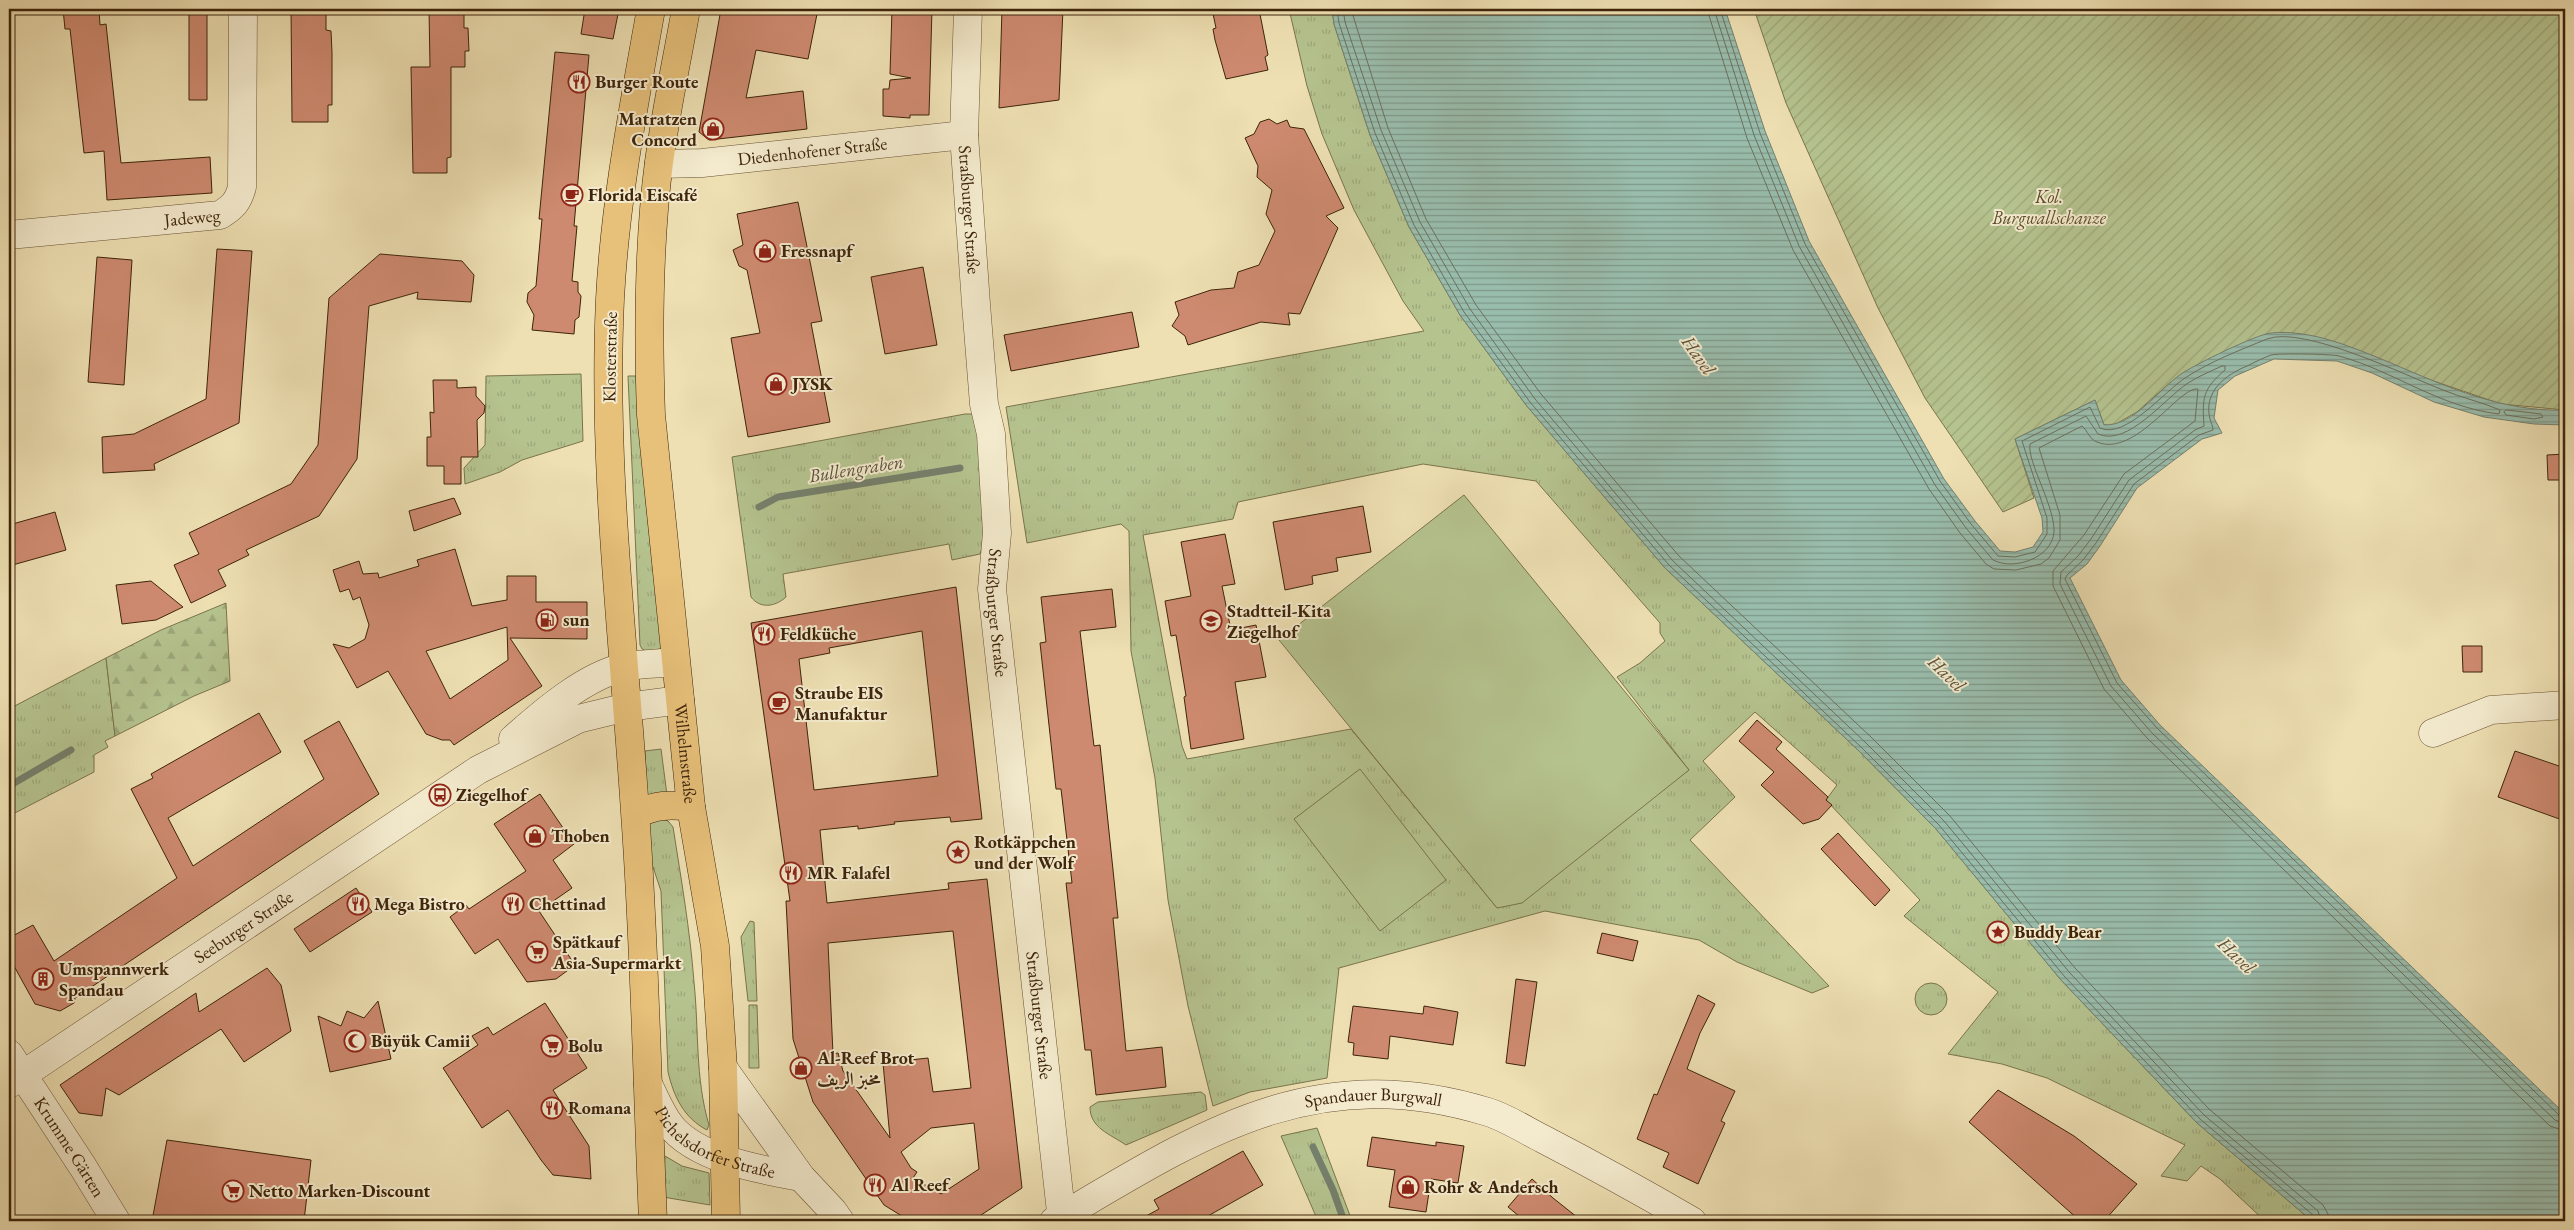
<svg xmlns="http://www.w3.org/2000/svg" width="2574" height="1230" font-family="'EB Garamond',Amiri,serif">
<defs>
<pattern id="grass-tufts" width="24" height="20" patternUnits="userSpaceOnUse" patternTransform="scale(1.25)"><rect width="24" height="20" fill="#b5c38f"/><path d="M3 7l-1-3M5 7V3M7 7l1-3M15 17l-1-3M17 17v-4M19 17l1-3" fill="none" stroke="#9da77a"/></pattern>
<pattern id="forest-firs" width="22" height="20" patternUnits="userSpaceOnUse" patternTransform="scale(1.25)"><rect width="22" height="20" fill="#b5c38f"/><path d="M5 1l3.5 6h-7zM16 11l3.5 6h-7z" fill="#9da77a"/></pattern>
<pattern id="garden-furrows" width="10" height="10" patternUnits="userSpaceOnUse" patternTransform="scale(1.25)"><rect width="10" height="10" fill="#b5c38f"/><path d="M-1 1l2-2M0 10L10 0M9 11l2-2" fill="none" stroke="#9da77a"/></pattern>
<pattern id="water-rules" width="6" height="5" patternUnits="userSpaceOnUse" patternTransform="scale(1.25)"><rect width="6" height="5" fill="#99bdad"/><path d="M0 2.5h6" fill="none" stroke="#7e998b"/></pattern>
</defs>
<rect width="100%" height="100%" fill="#eee0b3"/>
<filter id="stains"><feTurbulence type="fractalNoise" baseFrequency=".004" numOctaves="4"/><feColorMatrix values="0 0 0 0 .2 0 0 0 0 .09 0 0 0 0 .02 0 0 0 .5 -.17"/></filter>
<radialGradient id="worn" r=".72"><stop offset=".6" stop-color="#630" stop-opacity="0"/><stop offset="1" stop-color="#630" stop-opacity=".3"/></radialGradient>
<path fill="url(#grass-tufts)" stroke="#7a744c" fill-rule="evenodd" d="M1289 9H1332L1334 24 1370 135 1409 227 1460 315 1526 405 1665 568 1859 751 1936 829 2061 980 2197 1123 2312 1221H2265L2220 1179 2201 1166 2187 1181 2161 1176 2185 1145 2047 1078 2002 1064 1948 1054 1998 992 1904 916 1920 900 1826 800 1837 785 1755 712 1703 761 1735 797 1690 840 1829 986 1812 993 1737 962 1699 940 1545 911 1339 968 1327 1078 1250 1092 1213 1106 1188 1006 1168 900 1155 778 1131 651 1129 531 1121 524 1027 543 1006 407 1424 331 1403 301 1354 210 1322 134 1307 86ZM1423 464 1536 481 1660 623V633L1665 641 1640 663 1617 677 1689 770 1497 908 1351 729 1187 759 1182 746 1143 535 1233 519 1238 502Z
M581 374 583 441 522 460 500 472 465 484 464 468 485 445 486 376Z
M628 376H636L646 502 662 646 660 649 648 652 642 649 640 645Z
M965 414H972L979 418 989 526 980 554 952 560 949 544 783 574 786 597C775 607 760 609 751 597L732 457Z
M106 658 115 736 105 741 108 747 94 755V772L9 816V709Z
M661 749 667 795 647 797 645 751Z
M662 819 668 821 673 827C681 878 690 930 694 982 699 1030 695 1078 709 1125L707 1130C684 1118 674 1097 668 1072L661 891 651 861 647 831 650 823Z
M750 921 754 922 757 1001H748L741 937Z
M1915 999a16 16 0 1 1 32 0a16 16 0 1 1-32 0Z
M749 1005H757L759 1068H749Z
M1201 1092 1205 1095 1207 1110 1126 1145C1110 1134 1090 1128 1090 1107L1098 1102Z
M1317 1128 1352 1221H1318L1281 1136Z
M665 1156 682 1166 709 1173 710 1205 663 1197Z"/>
<path fill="url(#forest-firs)" stroke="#7a744c" d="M226 603 230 681 194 696 115 736 106 658 161 630Z"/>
<path fill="url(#garden-furrows)" stroke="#7a744c" d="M1754 9H2565V410L2501 404 2293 333 2171 382 2137 412 2114 425H2104L2095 400 2015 439 2034 498 2003 512 1925 398 1878 308 1786 103Z"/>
<path fill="#b5c38f" stroke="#7a744c" d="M1464 495 1689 770 1522 903 1497 908 1279 640Z
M1360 769 1446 880 1380 931 1294 819Z"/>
<path fill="url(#water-rules)" stroke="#75806c" d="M1332 9H1725L1765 131 1809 241 1944 479 1975 521 2000 551 2015 552 2033 547 2043 532 2042 518 2015 439 2095 400 2104 425C2134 426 2158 390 2181 374 2194 365 2257 334 2271 333 2312 329 2354 348 2391 363 2447 387 2503 412 2565 410V425L2534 424 2484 417 2434 402 2372 373 2337 361 2274 359 2235 376 2218 390 2214 418 2222 433 2202 439 2137 488 2100 546 2087 564 2070 578 2121 680 2160 725 2565 1114V1221H2312L2197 1123 2061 980 1936 829 1859 751 1665 568 1526 405 1460 315 1409 227 1370 135 1334 24Z"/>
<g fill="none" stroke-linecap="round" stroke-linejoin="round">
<path stroke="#6c705c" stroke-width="1" d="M1337 9 1339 23 1375 133 1414 225 1464 312 1530 402 1669 565 1862 748 1939 825 2065 977 2200 1119 2313 1215 2315 1221
M1343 9 1345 22 1381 130 1420 222 1470 309 1535 399 1673 561 1866 743 1944 821 2070 973 2204 1115 2318 1211 2321 1221
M1351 9 1388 128 1426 219 1476 305 1541 394 1679 556 1872 738 1950 816 2075 968 2209 1109 2323 1205 2328 1214 2329 1221
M1707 9 1747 138 1793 250 1929 489 1960 533 1986 564 1994 569 2016 570 2041 564 2049 558 2060 540V515L2039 448 2082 426C2088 431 2089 439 2097 442 2136 458 2179 386 2198 389L2195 421 2124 474 2084 535 2053 571V586L2104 689 2147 738 2550 1126 2565 1131
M1714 9 1754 135 1799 246 1935 485 1966 528 1993 560C2014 571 2052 558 2054 532 2055 506 2027 462 2030 444L2086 416 2098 434C2128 447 2165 398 2188 383 2199 376 2211 371 2222 366H2225V370C2203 389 2202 397 2204 426L2195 430 2129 480 2091 539 2078 556 2061 572 2060 584 2111 686 2152 733 2555 1120 2565 1124
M1720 9 1760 133 1805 244 1940 481 1971 524 1998 556 2015 557 2035 552 2047 534V518L2022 441 2090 407 2100 428C2125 440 2166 390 2185 378 2209 362 2240 350 2267 339 2303 325 2407 376 2443 390 2462 398 2482 402 2500 410L2499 414C2439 407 2394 371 2339 356 2331 354 2279 353 2271 355 2263 358 2255 362 2247 366 2225 375 2203 392 2210 419 2211 423 2213 426 2213 430L2199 435 2134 484 2096 543 2083 560 2067 575 2065 579 2117 683 2157 728 2560 1116 2565 1117
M2507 410 2541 414 2543 417 2534 419 2506 415 2504 412Z"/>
<path stroke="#75806c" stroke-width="7" d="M759 507 778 497 960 468
M9 786 71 750
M1313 1147 1333 1190 1344 1221"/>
</g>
<path fill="#ce8a70" stroke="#3e240a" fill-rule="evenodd" d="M63 9H99L100 25 106 24 121 163 210 157 212 193 107 200 104 151 84 153 70 29H65Z
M189 9H207V100H189Z
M291 9H326V30L331 31 332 53V105H328V122H292Z
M429 9H464V28H468L469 51H465V67H451V157L447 158V173H413L411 67H430Z
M585 9H619L613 39 581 34Z
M721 9H818L808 59 756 50 746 98 803 91 807 129 709 140 699 132Z
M892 9H932L929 115H910V118L883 116V89H889L890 80 911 78 890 74Z
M1002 9H1063L1059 100 999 108Z
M1212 9H1259L1268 55 1265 57 1268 70 1226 79 1215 40 1213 29 1216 28Z
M555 52 589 55 574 226H577L572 281 578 282V292L581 296 579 317 575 320 574 334 532 330 534 315 527 302 528 293 536 286 542 219H539Z
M1269 119 1277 124 1287 120 1290 127 1304 129 1344 208 1326 216 1338 228 1300 314 1288 313 1290 325 1261 322 1188 345 1185 336 1172 326 1179 315 1175 302 1211 290 1234 288 1238 272 1259 265 1275 231 1266 214 1272 190 1257 177 1258 166 1245 138 1254 134 1260 122Z
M798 202 822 321 811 323 830 422 748 437 731 338 760 333 747 270 739 266 733 250 743 245 737 214Z
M217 249 252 251 239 423 154 464 155 470 103 473 102 437 134 434 206 399Z
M380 254 462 261 474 275 471 302 417 299 418 292 369 306 357 459 319 516 246 550 249 555 218 570 226 586 191 603 174 565 199 554 189 533 291 484 318 445 329 298Z
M97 257 132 260 124 385 88 382Z
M923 267 937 345 885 354 871 277Z
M1132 312 1139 347 1011 371 1004 335Z
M433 380H457V388L476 387V396L485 406 484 413 477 420 478 457H461V484H444V466H427V437H431L430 412 434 413Z
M2565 454V480H2548L2547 455Z
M454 498 461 514 414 531 409 511Z
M1363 506 1371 552 1336 558 1338 571 1312 576 1313 584 1285 590 1273 522Z
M55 512 66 550 9 566V525Z
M1225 534 1235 584 1222 586 1231 630 1256 625 1266 677 1235 682 1244 739 1191 749 1184 697 1186 696 1176 635 1171 636 1165 601 1191 596 1181 542Z
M455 549 472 606 507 600V576H536V602H587V639L510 638 542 686 454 745 450 740H442L426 734 388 671 357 688 333 644 349 648 365 639 369 625 360 597 353 600 349 589 340 592 333 570 359 561 363 574 378 573 379 578 419 566 417 560ZM507 627 508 660 450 699 426 651Z
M151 581 183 607 156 620 122 624 116 585Z
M956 587 982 819 951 822 950 817 894 822 895 824 858 829V826L820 830 827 903 949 889 948 883 987 879 1022 1188 972 1221H910L884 1205 813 1102 793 1039 786 901H790L751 623ZM922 631 938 776 814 790 799 659 830 653 829 648ZM953 931 971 1088 933 1092 928 1058 883 1063 890 1138 843 1071 838 1053 833 1054 828 943ZM974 1123 979 1169 941 1194 913 1178 917 1172 911 1168 901 1152 931 1128Z
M1112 589 1116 627 1080 631 1094 746 1100 745 1118 918H1113L1126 1051 1162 1047 1166 1087 1096 1095 1091 1050H1085L1066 883H1072L1061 789H1056L1040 643 1046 642 1041 597Z
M2462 646H2482V672H2463Z
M259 713 281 752 168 818 193 866 324 779 304 741 339 721 379 794 75 998 74 1003 60 1011 35 1004 9 957V938L33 925 54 961 177 878 131 789 153 778 151 774Z
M1757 720 1782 742 1776 749 1828 797 1826 800 1832 805 1819 819 1803 824 1761 785 1774 772 1739 741Z
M2515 751 2565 768V821L2498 797Z
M540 794 574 844 553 860 572 888 539 911 575 965 556 979 527 982 498 939 475 954 450 917 466 905 469 909 526 871 494 824Z
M1838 833 1890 890 1875 906 1821 849Z
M356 888 372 912 310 952 294 929Z
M1602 933 1638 941 1633 961 1597 953Z
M267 968 281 985 291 1031 244 1062 221 1029 119 1095 106 1088 102 1116 79 1113 60 1085 196 993 199 1012Z
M1516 979 1537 982 1525 1066 1506 1063Z
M1698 995 1715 1004 1700 1033 1687 1069 1735 1091 1721 1121 1725 1123 1698 1184 1663 1167 1669 1153 1637 1139 1654 1094 1657 1095Z
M378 1001 391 1059 330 1072 318 1016 341 1026 347 1011 364 1018Z
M545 1003 587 1068 553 1090 589 1146 591 1179 553 1175 541 1160 508 1110 482 1128 443 1068 478 1045 472 1036 488 1027 493 1035Z
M1353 1006 1423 1014 1424 1006 1458 1012 1453 1045 1390 1036 1388 1059 1353 1055 1354 1043 1348 1042Z
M1998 1090 2074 1136 2137 1184 2104 1221H2080L1969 1122Z
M1372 1137 1436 1146V1142L1464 1146 1458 1183 1431 1179 1426 1212 1389 1207 1395 1170 1367 1166Z
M167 1140 311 1160 304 1221H152Z
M1243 1151 1263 1185 1199 1221H1137L1159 1209 1154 1200Z
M1532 1179 1553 1198 1582 1221H1525L1508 1207Z"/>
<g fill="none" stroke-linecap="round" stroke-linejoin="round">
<g stroke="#6a5334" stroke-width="29">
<g id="minor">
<path id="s1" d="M968 9 964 135 976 304 984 404 991 434 997 533 992 589 1062 1221"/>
<path id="s2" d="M659 164 702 163 964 135"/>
<path id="s3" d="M9 235 220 215C233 207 238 202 242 187L243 9"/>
<path d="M2433 733 2491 710 2565 705"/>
<path d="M513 739C542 713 586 675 625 667 641 663 659 664 675 662"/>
<path id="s4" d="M9 1054 83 1167 116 1221"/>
<path d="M723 1068 801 1177 833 1211 840 1221"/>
<path id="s5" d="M9 1084 478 770 578 719 627 707 680 700"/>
<path id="s6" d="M648 1084C655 1098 661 1113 670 1125 696 1159 762 1170 801 1177"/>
<path id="s7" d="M1054 1221C1198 1136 1313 1058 1488 1112 1507 1118 1525 1130 1543 1139 1593 1165 1642 1192 1692 1221"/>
</g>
</g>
<g stroke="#3e240a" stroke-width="29">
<g id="major">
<path d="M651 9C634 105 615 201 610 299 602 470 624 642 635 812 645 948 647 1085 653 1221"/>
<path id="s8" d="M686 9C677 60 666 110 659 162 648 246 648 331 651 415L691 807 715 946 723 1068 726 1221"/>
<path d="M636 814C656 805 669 804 691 807"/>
</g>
</g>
<use href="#minor" stroke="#f4ebce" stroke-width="28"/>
<use href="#major" stroke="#e7c07a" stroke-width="28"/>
</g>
<defs>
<g id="restaurant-ring" transform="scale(1.125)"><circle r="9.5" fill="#f4ebce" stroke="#8f2418" stroke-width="1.5"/><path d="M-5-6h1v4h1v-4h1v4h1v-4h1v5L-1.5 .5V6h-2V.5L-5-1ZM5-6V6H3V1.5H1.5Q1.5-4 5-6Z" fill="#8f2418"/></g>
<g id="shop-ring" transform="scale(1.125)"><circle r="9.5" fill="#f4ebce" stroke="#8f2418" stroke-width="1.5"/><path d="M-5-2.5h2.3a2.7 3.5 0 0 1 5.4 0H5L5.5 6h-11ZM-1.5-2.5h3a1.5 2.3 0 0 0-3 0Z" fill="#8f2418"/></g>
<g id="cafe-ring" transform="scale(1.125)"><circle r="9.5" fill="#f4ebce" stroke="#8f2418" stroke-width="1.5"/><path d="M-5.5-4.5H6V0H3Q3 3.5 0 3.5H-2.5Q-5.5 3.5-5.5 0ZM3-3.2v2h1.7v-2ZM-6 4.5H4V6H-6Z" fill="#8f2418"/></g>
<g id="fuel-ring" transform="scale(1.125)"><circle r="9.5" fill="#f4ebce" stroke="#8f2418" stroke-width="1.5"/><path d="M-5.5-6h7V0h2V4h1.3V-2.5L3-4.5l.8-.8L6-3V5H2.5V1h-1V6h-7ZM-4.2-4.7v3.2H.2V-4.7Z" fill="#8f2418"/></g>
<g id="school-ring" transform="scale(1.125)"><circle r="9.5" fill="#f4ebce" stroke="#8f2418" stroke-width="1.5"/><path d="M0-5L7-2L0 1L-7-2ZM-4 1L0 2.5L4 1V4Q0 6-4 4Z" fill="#8f2418"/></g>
<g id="bus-ring" transform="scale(1.125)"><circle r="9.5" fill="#f4ebce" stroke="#8f2418" stroke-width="1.5"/><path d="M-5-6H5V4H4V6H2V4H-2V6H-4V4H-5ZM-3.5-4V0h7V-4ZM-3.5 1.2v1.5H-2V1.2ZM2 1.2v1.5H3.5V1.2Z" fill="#8f2418"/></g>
<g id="sight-ring" transform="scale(1.125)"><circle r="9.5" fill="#f4ebce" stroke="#8f2418" stroke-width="1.5"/><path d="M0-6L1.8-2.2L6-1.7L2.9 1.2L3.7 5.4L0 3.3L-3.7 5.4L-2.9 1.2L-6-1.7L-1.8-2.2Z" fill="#8f2418"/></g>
<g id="supermarket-ring" transform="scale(1.125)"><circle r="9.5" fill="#f4ebce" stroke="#8f2418" stroke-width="1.5"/><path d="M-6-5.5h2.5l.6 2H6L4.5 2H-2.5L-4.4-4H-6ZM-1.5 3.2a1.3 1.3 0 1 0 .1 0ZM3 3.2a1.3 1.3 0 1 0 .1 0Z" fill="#8f2418"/></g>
<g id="building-ring" transform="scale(1.125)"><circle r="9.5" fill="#f4ebce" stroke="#8f2418" stroke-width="1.5"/><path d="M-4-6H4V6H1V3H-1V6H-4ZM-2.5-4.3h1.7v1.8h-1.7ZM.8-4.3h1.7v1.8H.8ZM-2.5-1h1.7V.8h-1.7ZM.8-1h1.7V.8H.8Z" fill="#8f2418"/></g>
<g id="mosque-ring" transform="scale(1.125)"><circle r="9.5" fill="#f4ebce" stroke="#8f2418" stroke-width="1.5"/><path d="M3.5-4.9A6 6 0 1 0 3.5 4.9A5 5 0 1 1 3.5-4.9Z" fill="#8f2418"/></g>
</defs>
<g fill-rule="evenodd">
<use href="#restaurant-ring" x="579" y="82"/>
<use href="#shop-ring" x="713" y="129"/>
<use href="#cafe-ring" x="572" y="195"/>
<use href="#shop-ring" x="765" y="251"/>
<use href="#shop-ring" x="776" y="384"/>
<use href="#fuel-ring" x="547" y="620"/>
<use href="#school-ring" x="1211" y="621"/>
<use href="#restaurant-ring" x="764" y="634"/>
<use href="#cafe-ring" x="779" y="703"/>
<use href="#bus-ring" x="440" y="795"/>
<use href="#shop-ring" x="535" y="836"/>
<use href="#sight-ring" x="958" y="852"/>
<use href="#restaurant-ring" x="791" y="873"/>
<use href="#restaurant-ring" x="358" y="904"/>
<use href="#restaurant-ring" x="513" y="904"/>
<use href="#sight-ring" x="1998" y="932"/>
<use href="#supermarket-ring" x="537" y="952"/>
<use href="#building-ring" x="43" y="979"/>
<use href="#mosque-ring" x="355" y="1041"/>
<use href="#supermarket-ring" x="552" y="1046"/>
<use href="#shop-ring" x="801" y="1068"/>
<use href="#restaurant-ring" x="552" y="1108"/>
<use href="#restaurant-ring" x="875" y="1185"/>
<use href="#shop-ring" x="1408" y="1187"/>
<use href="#supermarket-ring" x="233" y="1191"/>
</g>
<g text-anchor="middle" stroke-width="4" stroke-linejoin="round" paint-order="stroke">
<g font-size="18" font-weight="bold" fill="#3e240a" stroke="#f4ebce" text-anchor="start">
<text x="595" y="88">Burger Route</text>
<text x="697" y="125" text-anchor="end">Matratzen<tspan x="697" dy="21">Concord</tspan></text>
<text x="588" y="201">Florida Eiscafé</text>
<text x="781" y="257">Fressnapf</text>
<text x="792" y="390">JYSK</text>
<text x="1227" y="617">Stadtteil-Kita<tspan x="1227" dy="21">Ziegelhof</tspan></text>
<text x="563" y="626">sun</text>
<text x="780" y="640">Feldküche</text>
<text x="795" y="699">Straube EIS<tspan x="795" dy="21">Manufaktur</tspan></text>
<text x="456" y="801">Ziegelhof</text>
<text x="551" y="842">Thoben</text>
<text x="974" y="848">Rotkäppchen<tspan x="974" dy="21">und der Wolf</tspan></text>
<text x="807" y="879">MR Falafel</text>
<text x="374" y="910">Mega Bistro</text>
<text x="529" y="910">Chettinad</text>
<text x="2014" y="938">Buddy Bear</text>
<text x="553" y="948">Spätkauf<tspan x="553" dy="21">Asia-Supermarkt</tspan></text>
<text x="59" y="975">Umspannwerk<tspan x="59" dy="21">Spandau</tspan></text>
<text x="371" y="1047">Büyük Camii</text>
<text x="568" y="1052">Bolu</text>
<text x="817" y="1064">Al-Reef Brot<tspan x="817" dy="21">مخبز الريف</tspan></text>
<text x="568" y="1114">Romana</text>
<text x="891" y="1191">Al Reef</text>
<text x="1424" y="1193">Rohr &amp; Andersch</text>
<text x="249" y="1197">Netto Marken-Discount</text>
</g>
<g font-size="18" fill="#3e240a" stroke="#f4ebce">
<text dy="6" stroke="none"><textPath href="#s2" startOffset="154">Diedenhofener Straße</textPath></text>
<text dy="6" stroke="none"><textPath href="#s1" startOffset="201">Straßburger Straße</textPath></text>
<text dy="6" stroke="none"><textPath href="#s3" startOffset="184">Jadeweg</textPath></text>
<text transform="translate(610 357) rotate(-89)" y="6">Klosterstraße</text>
<text dy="6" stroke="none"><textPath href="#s1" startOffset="606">Straßburger Straße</textPath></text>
<text dy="6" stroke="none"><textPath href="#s8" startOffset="749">Wilhelmstraße</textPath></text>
<text dy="6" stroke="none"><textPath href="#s5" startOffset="282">Seeburger Straße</textPath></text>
<text dy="6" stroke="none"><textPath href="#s1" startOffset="1011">Straßburger Straße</textPath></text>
<text dy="6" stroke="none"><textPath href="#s7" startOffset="348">Spandauer Burgwall</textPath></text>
<text dy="6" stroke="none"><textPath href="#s6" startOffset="95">Pichelsdorfer Straße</textPath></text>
<text dy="6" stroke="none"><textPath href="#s4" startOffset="111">Krumme Gärten</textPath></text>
</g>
<g font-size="18" font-style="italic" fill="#5c4c2b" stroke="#f4ebce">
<text x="2049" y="203">Kol.<tspan x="2049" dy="21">Burgwallschanze</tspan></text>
</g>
<g font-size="19" font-style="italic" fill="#59523b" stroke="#f4ebce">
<text transform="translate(1699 355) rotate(55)" y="7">Havel</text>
<text transform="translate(856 468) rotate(-9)" y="7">Bullengraben</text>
<text transform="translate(1947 673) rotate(44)" y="7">Havel</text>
<text transform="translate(2237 955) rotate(44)" y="7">Havel</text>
</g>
</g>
<rect width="2574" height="1230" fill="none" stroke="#eee0b3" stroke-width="30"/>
<rect x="10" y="10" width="2554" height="1210" fill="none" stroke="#3e240a" stroke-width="2.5"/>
<rect x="15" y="15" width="2544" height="1200" fill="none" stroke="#3e240a"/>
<rect width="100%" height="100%" filter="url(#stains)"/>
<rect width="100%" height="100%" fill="url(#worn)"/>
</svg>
